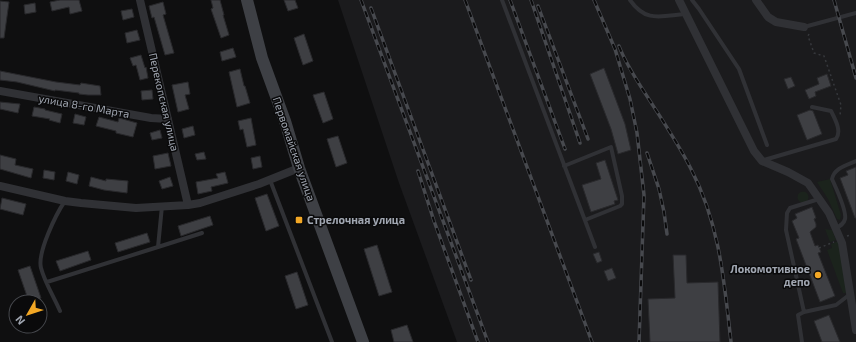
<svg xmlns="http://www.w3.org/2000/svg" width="856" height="342" font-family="'Exo 2',sans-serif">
<rect width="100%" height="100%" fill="#0f0f10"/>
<path fill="#1b1b1d" d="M338 0H856V342H457L399 183Z"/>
<path fill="#1b231c" d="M830 179 841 215 840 220 837 219 828 199 817 182Z
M797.5 197a5.5 5.5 0 1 1 11 0a5.5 5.5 0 1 1-11 0Z
M825 229 832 230 836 240 830 242Z
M838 241 847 293H843L827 250 832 248 831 244Z"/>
<path fill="#3e3f43" stroke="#29292c" d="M60 0H79L82 11 70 14 69 7 52 11 50 2Z
M211 0H220L224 15H223L229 35 221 38 211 9 213 8Z
M284 0H295L298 8 288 11Z
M0 1 9 2 4 38H0Z
M163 2 166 14 163 15 174 53 165 55 154 17 152 18 149 6Z
M35 3 36 12 25 14 24 5Z
M132 9 134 17 123 20 121 11Z
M137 30 140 40 127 43 125 33Z
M304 34 313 61 303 65 294 38Z
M233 48 236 57 222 61 220 52Z
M141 55 145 68 146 67 148 78 140 80 136 65 133 66 130 58Z
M604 68 625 124 631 150 618 154 611 129 590 74Z
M240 69 244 86H245L250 103 237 107 229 72Z
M0 71 56 82 80 85 81 83 100 86 101 95H88L79 94V93L55 90V91L17 82 0 80Z
M827 74 831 86 815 92 816 96 809 99 805 90 819 84 817 78Z
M791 77 795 86 788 89 784 79Z
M188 82 190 94 185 95 189 109 178 112 172 85Z
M152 90 153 99 142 100 141 91Z
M324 92 333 119 323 123 313 95Z
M0 102 20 104 18 113 0 109Z
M34 107 45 109V110L62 114 60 123 49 120 50 119 32 116Z
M810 110 813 111 822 134 807 140 797 115Z
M75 114 86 117 84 125 73 123Z
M99 117 118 122 119 118 137 123 133 137 116 133V131L96 126Z
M251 118 256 145 247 147 243 129 240 130 238 121Z
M193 126 195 135 184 138 182 129Z
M160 130 162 138 152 140 150 133Z
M338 136 347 163 336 167 327 139Z
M204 152 206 159 197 160 195 154Z
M168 153 171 166 155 169 153 156Z
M0 155 16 159 15 165 33 169 31 178 0 169Z
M260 156 262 167 253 169 251 158Z
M605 160 618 200 614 201 615 204 591 212 582 185 601 179 596 163Z
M856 167V218H855L840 178 848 175 846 171Z
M44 170 55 172 54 180 43 178Z
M68 172 79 175 77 184 66 181Z
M225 172 228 183 211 187 212 191 198 194 196 182 218 178 216 174Z
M91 177 106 181V179L128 181 127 193 104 190 89 186Z
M170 177 173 186 162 189 159 181Z
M267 194 279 226 266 231 255 198Z
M2 198 26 204 23 215 0 209Z
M812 207 816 218 814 219 816 224V227L810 232 815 246 818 245 821 252 818 253 835 296 820 302 796 239 799 238 792 221 797 218 795 214Z
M210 216 213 225 181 236 178 226Z
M147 233 150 242 118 252 115 243Z
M377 245 392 292 379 296 364 249Z
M88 251 91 260 60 271 56 261Z
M599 252 602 261 597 263 593 254Z
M673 255H686L687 283 718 282 720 342H650L648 299 675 298Z
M30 266 41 298 29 302 18 270Z
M612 268 616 278 608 281 604 271Z
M297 272 308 305 296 309 285 276Z
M829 315 840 342H822L814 321Z
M407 325 413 342H394L391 330Z"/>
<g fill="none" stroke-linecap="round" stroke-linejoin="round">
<path stroke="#36383c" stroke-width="1.5" stroke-dasharray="2 3" stroke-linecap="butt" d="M809 34 808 36 814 53 824 56 841 105 840 116
M847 236 851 235
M819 248 834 242"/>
<path stroke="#303135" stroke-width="4" d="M502 0 595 247
M630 0C646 23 661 16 685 14
M692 0 699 9 739 69 767 145
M804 27 856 13
M764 160 836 139C842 131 835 119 831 111L812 107
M564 166 611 147 622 196V204L620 206 585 220
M270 180 332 342
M819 199 790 208 787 213 786 230 804 312 836 305 849 295
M836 228C840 226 844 224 845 219 847 211 836 188 832 179 834 168 847 165 856 161
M158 247 202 233
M47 282 158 247 162 206
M60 311C54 297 45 283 41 268 37 253 56 214 65 201
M802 342 798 315 804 312"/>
<path stroke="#303135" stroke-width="8" d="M140 0 188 205
M679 0 754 151 762 161 788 172 808 183 829 213 842 243 856 330
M756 0 768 17 776 22 804 27
M0 91 151 118 168 119
M0 186 65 201 81 203 136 208 188 205 200 203 259 184 299 168"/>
<path stroke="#3e4045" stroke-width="12" d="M247 0 262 58 285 121 299 168 363 342"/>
<g stroke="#47494e" stroke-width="3.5">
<path id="rail" d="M361 0 488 342
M465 0 592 342
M510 0 565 149
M531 0 580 143
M594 0 615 49 630 99 637 133 644 195 639 342
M834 0 856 78
M538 6 588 139
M371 8 471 280
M619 46C627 67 640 85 652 104 665 124 680 147 691 169 720 225 724 281 731 342
M647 153 659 189 664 212 667 234
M418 171 434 221 478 342"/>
</g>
<use href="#rail" stroke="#0a0a0b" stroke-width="2" stroke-dasharray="6" stroke-linecap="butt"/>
</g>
<g fill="#f2a725" stroke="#0a0a0b" stroke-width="1.5">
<rect x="295" y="216" width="8" height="8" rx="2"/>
<circle cx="818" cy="275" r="4"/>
</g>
<g text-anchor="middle" stroke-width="3" stroke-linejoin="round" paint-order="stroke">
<g font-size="11" fill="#a0a6b1" stroke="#0a0a0b">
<text transform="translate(164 102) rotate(77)" y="4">Перекопская улица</text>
<text transform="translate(84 106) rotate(10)" y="4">улица 8-го Марта</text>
<text transform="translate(294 149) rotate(71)" y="4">Первомайская улица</text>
</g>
<g font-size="11" font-weight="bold" fill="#a0a6b1" stroke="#0a0a0b" text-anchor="start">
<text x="307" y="224">Стрелочная улица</text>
<text x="810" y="273" text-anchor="end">Локомотивное<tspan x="810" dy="13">депо</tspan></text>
</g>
</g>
<g transform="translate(28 314) rotate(231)"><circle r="19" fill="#0a0a0b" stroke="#46484d"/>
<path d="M0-3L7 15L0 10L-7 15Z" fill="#f2a725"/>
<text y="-6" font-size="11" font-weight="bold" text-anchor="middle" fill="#a0a6b1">N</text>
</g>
</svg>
